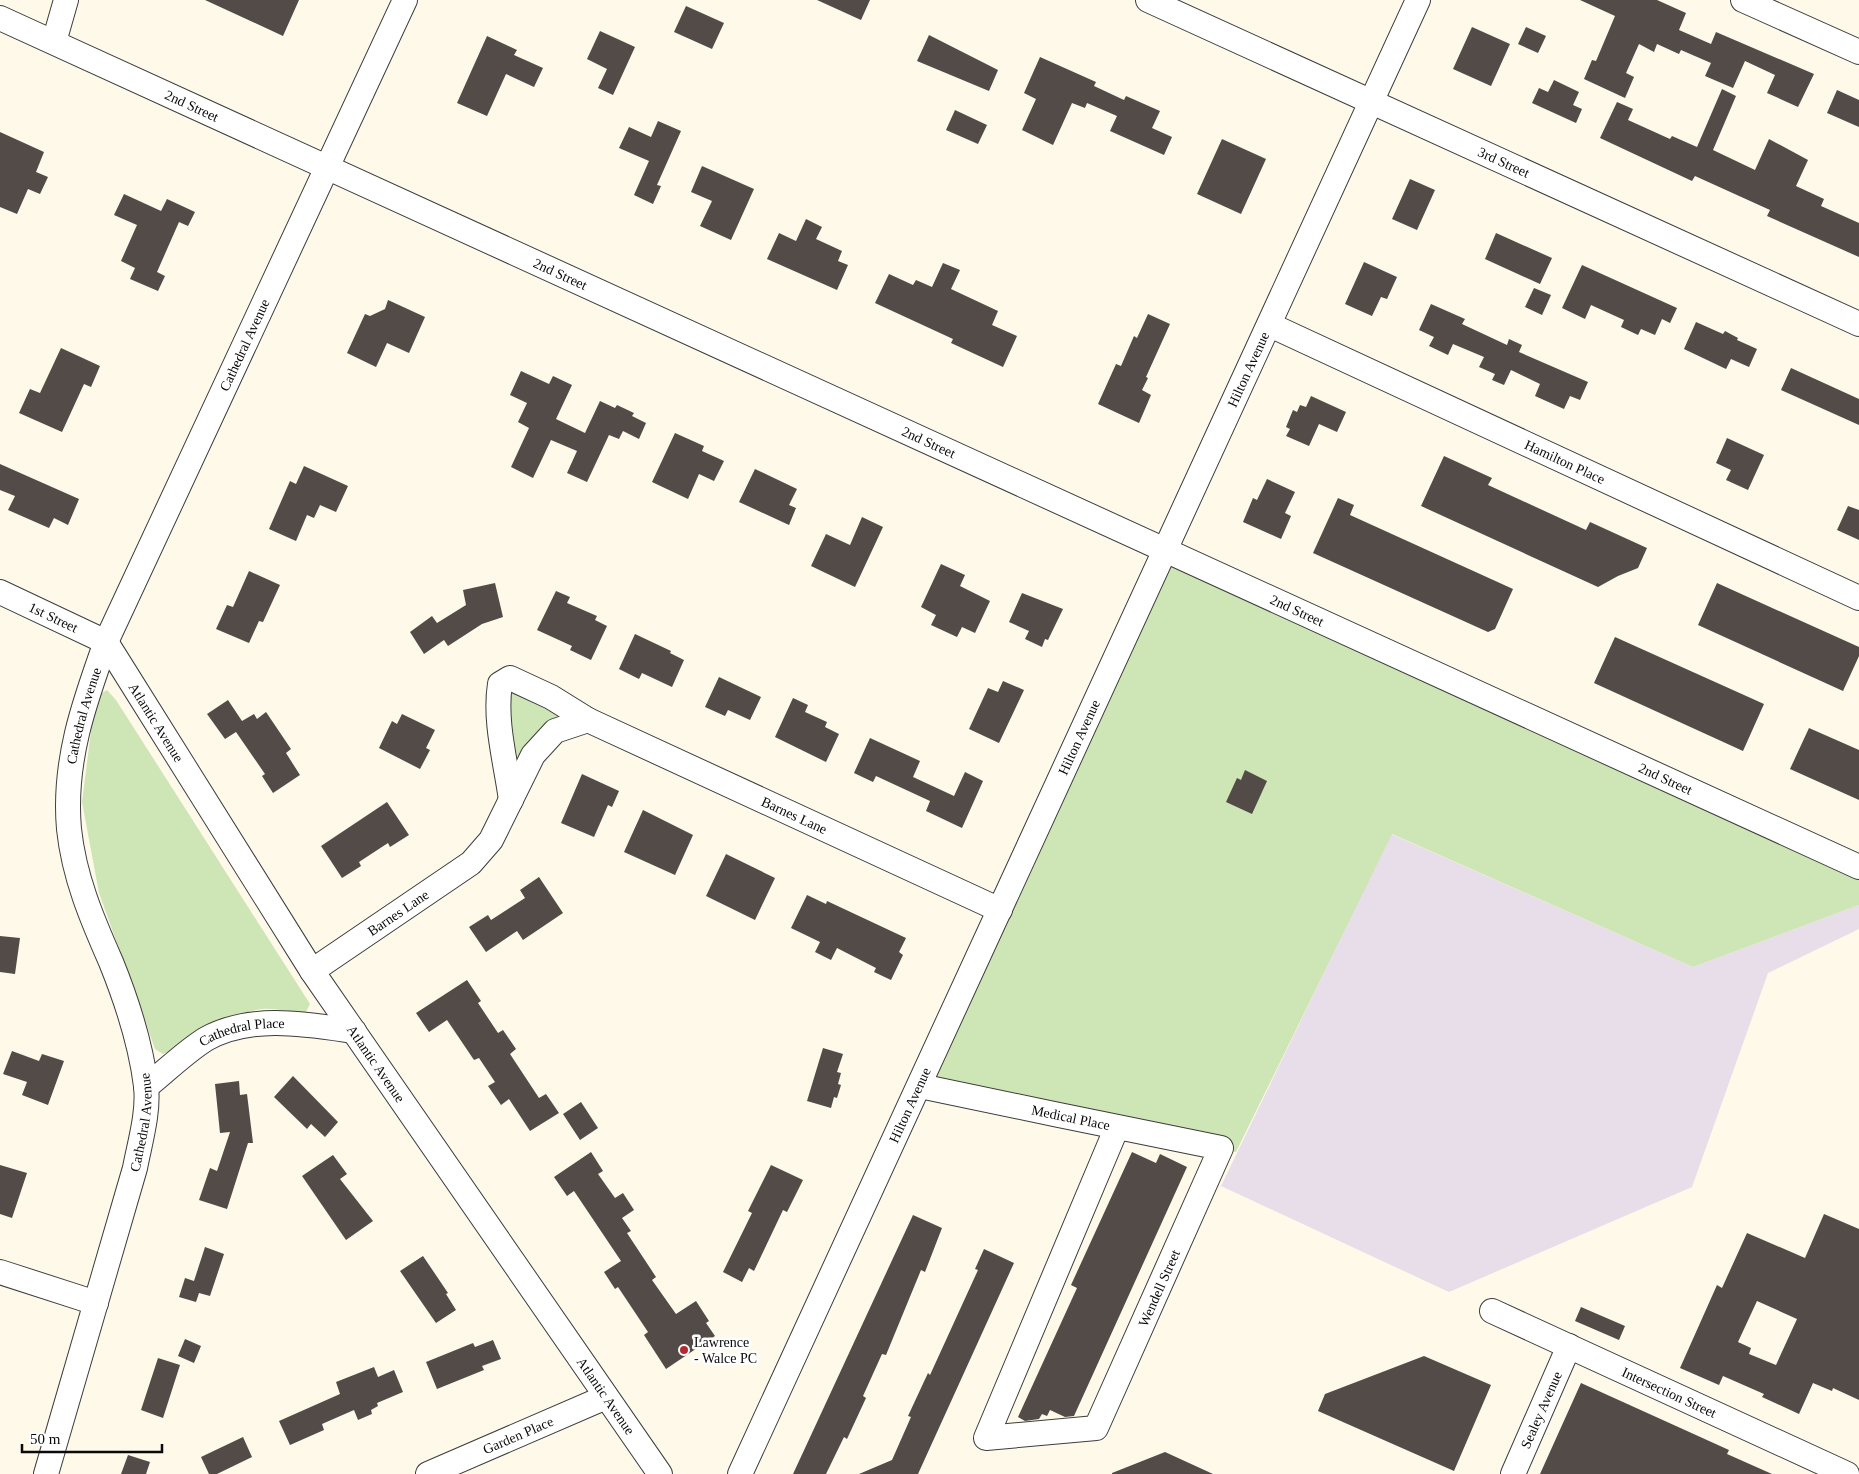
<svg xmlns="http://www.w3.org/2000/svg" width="1859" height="1474" font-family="Georgia,serif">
<rect width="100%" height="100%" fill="#fef9e8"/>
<path fill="#e8dee9" d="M1391 834 1693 967 1859 905V929L1768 973 1692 1187 1449 1292 1221 1186Z"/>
<path fill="#cee5b5" d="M1170 553 1859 871V905L1693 967 1392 834 1236 1152 920 1086Z
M510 678 588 720 554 731 511 800 500 717Z
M107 690 116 700 310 1004 306 1012C290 1014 272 1006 256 1010 220 1018 195 1042 163 1054L155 1049 99 893 82 802 93 715 102 693Z"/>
<path fill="#524b47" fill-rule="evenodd" d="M205 0H299L283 36Z
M817 0H870L861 20Z
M1580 0H1657L1686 13 1679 30 1711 44 1716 32 1814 74 1798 107 1767 93 1775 75 1745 61 1733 88 1705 76 1711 63 1681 50 1679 54 1657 44 1654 52 1639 44 1626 73 1634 77 1625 98 1584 79 1592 60 1596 61 1615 16Z
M686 6 724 23 712 49 674 32Z
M1472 27 1510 44 1491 86 1453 69Z
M1526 27 1546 36 1538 53 1518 44Z
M600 31 635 47 613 95 598 88 607 69 587 59Z
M929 35 998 70 989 91 917 61Z
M487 36 517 50 514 55 543 68 534 87 506 74 487 116 457 103Z
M1040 57 1096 82 1094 86 1124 100 1126 96 1160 111 1152 128 1172 137 1164 155 1110 131 1117 116 1087 103 1085 108 1072 103 1053 145 1022 130 1036 99 1024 93Z
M1554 80 1579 92 1573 105 1582 109 1576 123 1532 103 1539 88 1548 92Z
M1722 89 1736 96 1713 150 1755 170 1769 139 1808 160 1796 186 1824 199 1821 206 1859 223V257L1767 216 1770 210 1695 176 1692 181 1600 138 1617 102 1633 109 1628 120 1670 139 1672 136 1697 147Z
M1837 90 1859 100V127L1827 113Z
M955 110 987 125 978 144 946 130Z
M658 121 681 131 657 185 661 186 653 204 634 195 649 161 619 148 629 127 651 137Z
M0 132 44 152 36 172 48 177 40 194 28 189 17 214 0 207Z
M1222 139 1266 159 1241 214 1197 194Z
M702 166 754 189 731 240 700 226 712 201 691 192Z
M1410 179 1435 190 1417 230 1392 219Z
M124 194 161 211 167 199 195 212 188 226 179 222 157 272 165 276 158 291 130 279 135 268 121 261 137 225 114 215Z
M806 219 822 227 816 239 842 251 838 261 848 265 837 290 767 259 779 233 796 241Z
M1496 233 1552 258 1540 284 1485 259Z
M1364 262 1397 277 1387 299 1381 297 1372 316 1345 304Z
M943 263 960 270 951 289 998 311 992 325 1017 336 1003 367 951 343 953 339 875 303 889 274 913 285 916 280 932 287Z
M1582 265 1677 308 1670 323 1662 319 1655 335 1641 329 1638 335 1621 327 1624 320 1591 305 1585 319 1562 308Z
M1534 288 1551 295 1542 315 1525 307Z
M388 300 425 317 409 353 387 343 376 367 347 353 365 314 370 316 385 309Z
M1431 304 1465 319 1462 324 1507 345 1509 339 1522 345 1519 352 1588 382 1580 400 1570 396 1564 409 1535 396 1540 384 1511 370 1504 385 1492 380 1495 374 1479 367 1484 357 1453 344 1448 355 1429 346 1434 337 1419 330Z
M1148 314 1170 324 1146 377 1148 378 1142 390 1151 395 1139 423 1098 404 1116 364 1121 366 1134 336 1137 338Z
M1696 322 1723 334 1725 331 1738 338 1737 340 1757 349 1749 367 1731 359 1726 369 1684 349Z
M61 348 100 366 91 387 84 384 62 432 19 413 30 389 40 393Z
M1791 368 1859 399V425L1781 390Z
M521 371 549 384 553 376 572 385 556 419 585 433 600 401 615 408 617 405 634 413 632 416 646 423 639 439 623 431 619 439 609 435 587 482 567 473 577 451 551 440 533 478 511 467 529 428 518 422 527 403 510 395Z
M1311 396 1346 412 1337 432 1319 424 1309 446 1286 436 1290 429 1286 427 1293 410 1297 412 1300 405 1306 407Z
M675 433 704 446 702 451 724 461 714 481 699 474 688 499 652 482Z
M1727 438 1764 455 1748 490 1726 480 1731 470 1716 463Z
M1444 456 1492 478 1488 485 1586 530 1590 522 1647 548 1638 568 1618 576 1598 587 1421 506Z
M0 464 79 499 68 525 54 518 49 528 8 510 15 496 0 490Z
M304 466 348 486 336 512 320 505 314 518 307 515 296 541 269 529 290 481 296 484Z
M755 469 797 489 789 505 796 508 789 525 739 502Z
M1267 479 1295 492 1285 513 1291 516 1281 539 1243 522 1253 498 1257 500Z
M1338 498 1354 505 1350 515 1513 589 1495 629 1488 632 1313 553Z
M1848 506 1859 510V540L1837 530Z
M862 517 883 527 855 587 811 566 826 534 850 545Z
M941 564 965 575 960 586 990 601 975 633 962 627 957 637 931 625 936 615 921 607Z
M249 571 280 585 263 622 259 621 249 643 216 629 227 605 233 607Z
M495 583 503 617 482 624 448 646 444 640 424 654 410 632 432 616 437 623 466 605 463 590Z
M1717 583 1859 647V656L1843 691 1698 625Z
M556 591 570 597 567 603 597 616 595 620 607 626 591 660 570 650 572 646 537 630Z
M1022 593 1063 609 1048 640 1045 639 1042 647 1025 639 1029 631 1009 622Z
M635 634 671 651 670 653 684 660 672 687 642 673 639 679 619 669Z
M1615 637 1764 704 1743 751 1594 683Z
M719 677 761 697 750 720 728 710 725 716 705 707Z
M1003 681 1024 690 999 743 969 729 988 688 998 692Z
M793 698 808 705 805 712 827 722 825 727 839 734 826 762 775 737Z
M228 700 242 721 254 714 257 719 266 712 291 749 286 753 300 775 273 793 262 776 265 774 236 732 225 739 207 714Z
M402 714 435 730 426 748 430 750 420 769 379 748 392 721 397 724Z
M1809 728 1859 750V800L1790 769Z
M870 738 920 761 913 777 954 796 965 772 983 781 962 828 926 811 930 801 876 776 873 782 854 773Z
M1245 770 1267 781 1252 814 1226 802 1237 778 1241 780Z
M582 774 619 791 612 807 608 805 594 837 561 823Z
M387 802 409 835 390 847 388 843 359 862 361 866 342 878 321 846Z
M643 810 693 835 675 875 624 852Z
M726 854 775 878 755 920 706 896Z
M539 877 563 913 523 940 517 931 486 952 469 927 488 915 491 920 525 898 520 890Z
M807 895 826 904 827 901 906 938 899 952 903 955 891 980 874 972 876 968 837 948 831 960 815 952 820 942 791 928Z
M0 936 20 938 15 974 0 972Z
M467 980 481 1001 478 1003 498 1033 503 1030 516 1049 510 1054 539 1098 546 1094 559 1113 530 1131 509 1099 501 1105 488 1086 495 1082 479 1058 474 1060 447 1020 429 1032 416 1013Z
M823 1048 843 1054 837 1072 841 1073 838 1084 841 1085 837 1098 834 1097 831 1108 807 1101Z
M12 1051 39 1061 42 1054 64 1061 48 1105 22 1095 27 1082 3 1074Z
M293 1076 338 1122 325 1137 311 1124 307 1129 274 1097Z
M239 1081 240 1095 247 1094 253 1143H248L227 1209 199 1200 210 1168 217 1171 230 1132 220 1133 215 1084Z
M581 1102 598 1128 580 1140 563 1114Z
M591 1152 603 1171 598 1174 615 1198 623 1193 634 1210 622 1218 631 1231 627 1233 656 1277 652 1280 676 1314 696 1301 709 1321 706 1323 715 1336 666 1369 644 1335 648 1332 618 1287 615 1289 604 1272 621 1261 574 1191 567 1196 554 1177Z
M1132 1152 1156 1163 1160 1154 1187 1167 1074 1416 1065 1417 1050 1410 1047 1416 1042 1414 1039 1419 1025 1421 1018 1417 1077 1288 1071 1285Z
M333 1155 347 1174 340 1179 373 1221 346 1240 302 1176Z
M0 1165 27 1173 12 1218 0 1214Z
M771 1165 803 1180 787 1212 783 1210 754 1271 749 1268 742 1282 723 1272 752 1213 748 1211Z
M1824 1214 1859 1229V1400L1833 1388 1832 1391 1813 1383 1799 1414 1762 1397 1764 1394 1723 1376 1719 1385 1680 1368 1717 1285 1722 1288 1747 1233 1805 1258ZM1757 1301 1797 1319 1776 1365 1749 1354 1751 1348 1738 1342Z
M913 1215 942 1228 925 1272 921 1270 886 1355 882 1354 863 1396 866 1398 847 1439 844 1437 826 1474H793Z
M205 1247 224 1254 210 1296 199 1293 196 1302 179 1297 185 1278 194 1281Z
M984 1249 1014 1263 918 1474H859L892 1460 911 1417 908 1416 928 1373 930 1375 978 1270 975 1269Z
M423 1256 448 1293 446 1294 456 1310 436 1323 400 1271Z
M1581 1307 1625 1326 1619 1340 1575 1321Z
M185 1339 201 1346 194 1363 178 1356Z
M493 1340 501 1359 482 1366 484 1370 437 1389 426 1362 473 1343 475 1347Z
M1424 1356 1491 1385 1454 1471 1318 1411 1325 1394Z
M158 1358 180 1365 163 1418 141 1410Z
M374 1367 378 1377 394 1370 403 1392 377 1403 378 1406 371 1410 372 1414 358 1420 354 1410 322 1424 324 1430 290 1445 279 1421 340 1394 336 1382Z
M1581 1383 1729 1450 1727 1454 1772 1474H1540Z
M243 1437 252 1457 217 1474H209L201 1457Z
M1165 1452 1213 1474H1112V1473Z
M128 1455 150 1462 146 1474H121Z"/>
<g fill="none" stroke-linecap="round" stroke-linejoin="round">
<g stroke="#3d3d3d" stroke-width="26">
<g id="minor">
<path id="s1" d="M1148 0 1859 324"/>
<path d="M1743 0 1859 52"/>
<path id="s2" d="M0 18 1859 867"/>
<path d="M54 42 66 0"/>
<path id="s3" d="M1270 325 1859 598"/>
<path id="s4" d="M0 592 106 642 312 971 660 1474"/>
<path d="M511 800C506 763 494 721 500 684L510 678 551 697 588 720"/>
<path id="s5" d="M312 971 471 863 491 840 533 755 555 731 588 720 1000 910"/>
<path id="s6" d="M920 1086C1020 1107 1121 1128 1221 1148L1096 1428 986 1438 1117 1127"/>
<path id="s7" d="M146 1087C165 1072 185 1052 206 1039 251 1014 306 1024 354 1031"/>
<path d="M0 1272 96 1303"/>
<path id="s8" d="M1492 1311 1847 1474"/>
<path id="s9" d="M46 1474 135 1168C140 1142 149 1112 146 1086 141 1046 126 999 111 962 92 919 74 877 69 829 63 762 84 703 106 642L405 0"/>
<path id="s10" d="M428 1474 606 1397"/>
<path id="s11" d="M740 1474 1418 0"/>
<path id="s12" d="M1513 1474 1569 1346"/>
</g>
</g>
<use href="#minor" stroke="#fff" stroke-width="24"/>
</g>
<circle fill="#b02c32" stroke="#fff" stroke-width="2" cx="684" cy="1350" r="5"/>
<g text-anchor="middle" stroke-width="5" stroke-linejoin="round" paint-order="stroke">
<g font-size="14" fill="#0a0a0a" stroke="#fff">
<text dy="5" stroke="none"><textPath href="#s2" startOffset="211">2nd Street</textPath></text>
<text dy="5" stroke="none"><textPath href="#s1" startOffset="391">3rd Street</textPath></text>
<text dy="5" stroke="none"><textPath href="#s2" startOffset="616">2nd Street</textPath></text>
<text dy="5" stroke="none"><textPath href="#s9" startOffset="1191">Cathedral Avenue</textPath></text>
<text dy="5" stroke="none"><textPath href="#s11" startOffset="1216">Hilton Avenue</textPath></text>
<text dy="5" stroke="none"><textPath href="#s2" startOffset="1021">2nd Street</textPath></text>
<text dy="5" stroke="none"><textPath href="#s3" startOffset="325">Hamilton Place</textPath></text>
<text dy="5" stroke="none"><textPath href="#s2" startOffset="1426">2nd Street</textPath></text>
<text dy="5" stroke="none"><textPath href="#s4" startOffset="59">1st Street</textPath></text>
<text dy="5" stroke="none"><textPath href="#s9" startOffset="786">Cathedral Avenue</textPath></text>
<text dy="5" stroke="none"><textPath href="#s4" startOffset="212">Atlantic Avenue</textPath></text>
<text dy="5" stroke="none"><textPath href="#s11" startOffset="811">Hilton Avenue</textPath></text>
<text dy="5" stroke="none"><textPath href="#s2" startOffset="1831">2nd Street</textPath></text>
<text dy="5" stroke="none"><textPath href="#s5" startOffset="612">Barnes Lane</textPath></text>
<text dy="5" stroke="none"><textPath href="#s5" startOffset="104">Barnes Lane</textPath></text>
<text dy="5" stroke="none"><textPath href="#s7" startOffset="114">Cathedral Place</textPath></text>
<text dy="5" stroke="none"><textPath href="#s4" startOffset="618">Atlantic Avenue</textPath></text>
<text dy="5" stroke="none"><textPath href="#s11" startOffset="406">Hilton Avenue</textPath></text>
<text dy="5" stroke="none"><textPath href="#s6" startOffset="154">Medical Place</textPath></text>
<text dy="5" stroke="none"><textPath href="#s9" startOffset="365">Cathedral Avenue</textPath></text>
<text transform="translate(1159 1288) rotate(-66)" y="5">Wendell Street</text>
<text dy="5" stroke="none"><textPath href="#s8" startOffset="195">Intersection Street</textPath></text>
<text dy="5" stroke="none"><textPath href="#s4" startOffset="1022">Atlantic Avenue</textPath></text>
<text dy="5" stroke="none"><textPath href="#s12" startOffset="70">Sealey Avenue</textPath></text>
<text dy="5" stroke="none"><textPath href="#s10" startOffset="98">Garden Place</textPath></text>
</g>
<g font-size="14" fill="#0a0a0a" stroke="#fff" text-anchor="start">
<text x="694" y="1347">Lawrence<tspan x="694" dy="16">- Walce PC</tspan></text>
</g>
</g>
<path d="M22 1444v8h140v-8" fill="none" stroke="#0a0a0a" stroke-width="2.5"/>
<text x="30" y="1444" font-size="15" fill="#0a0a0a" stroke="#ffffff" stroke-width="4" paint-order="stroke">50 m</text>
</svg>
